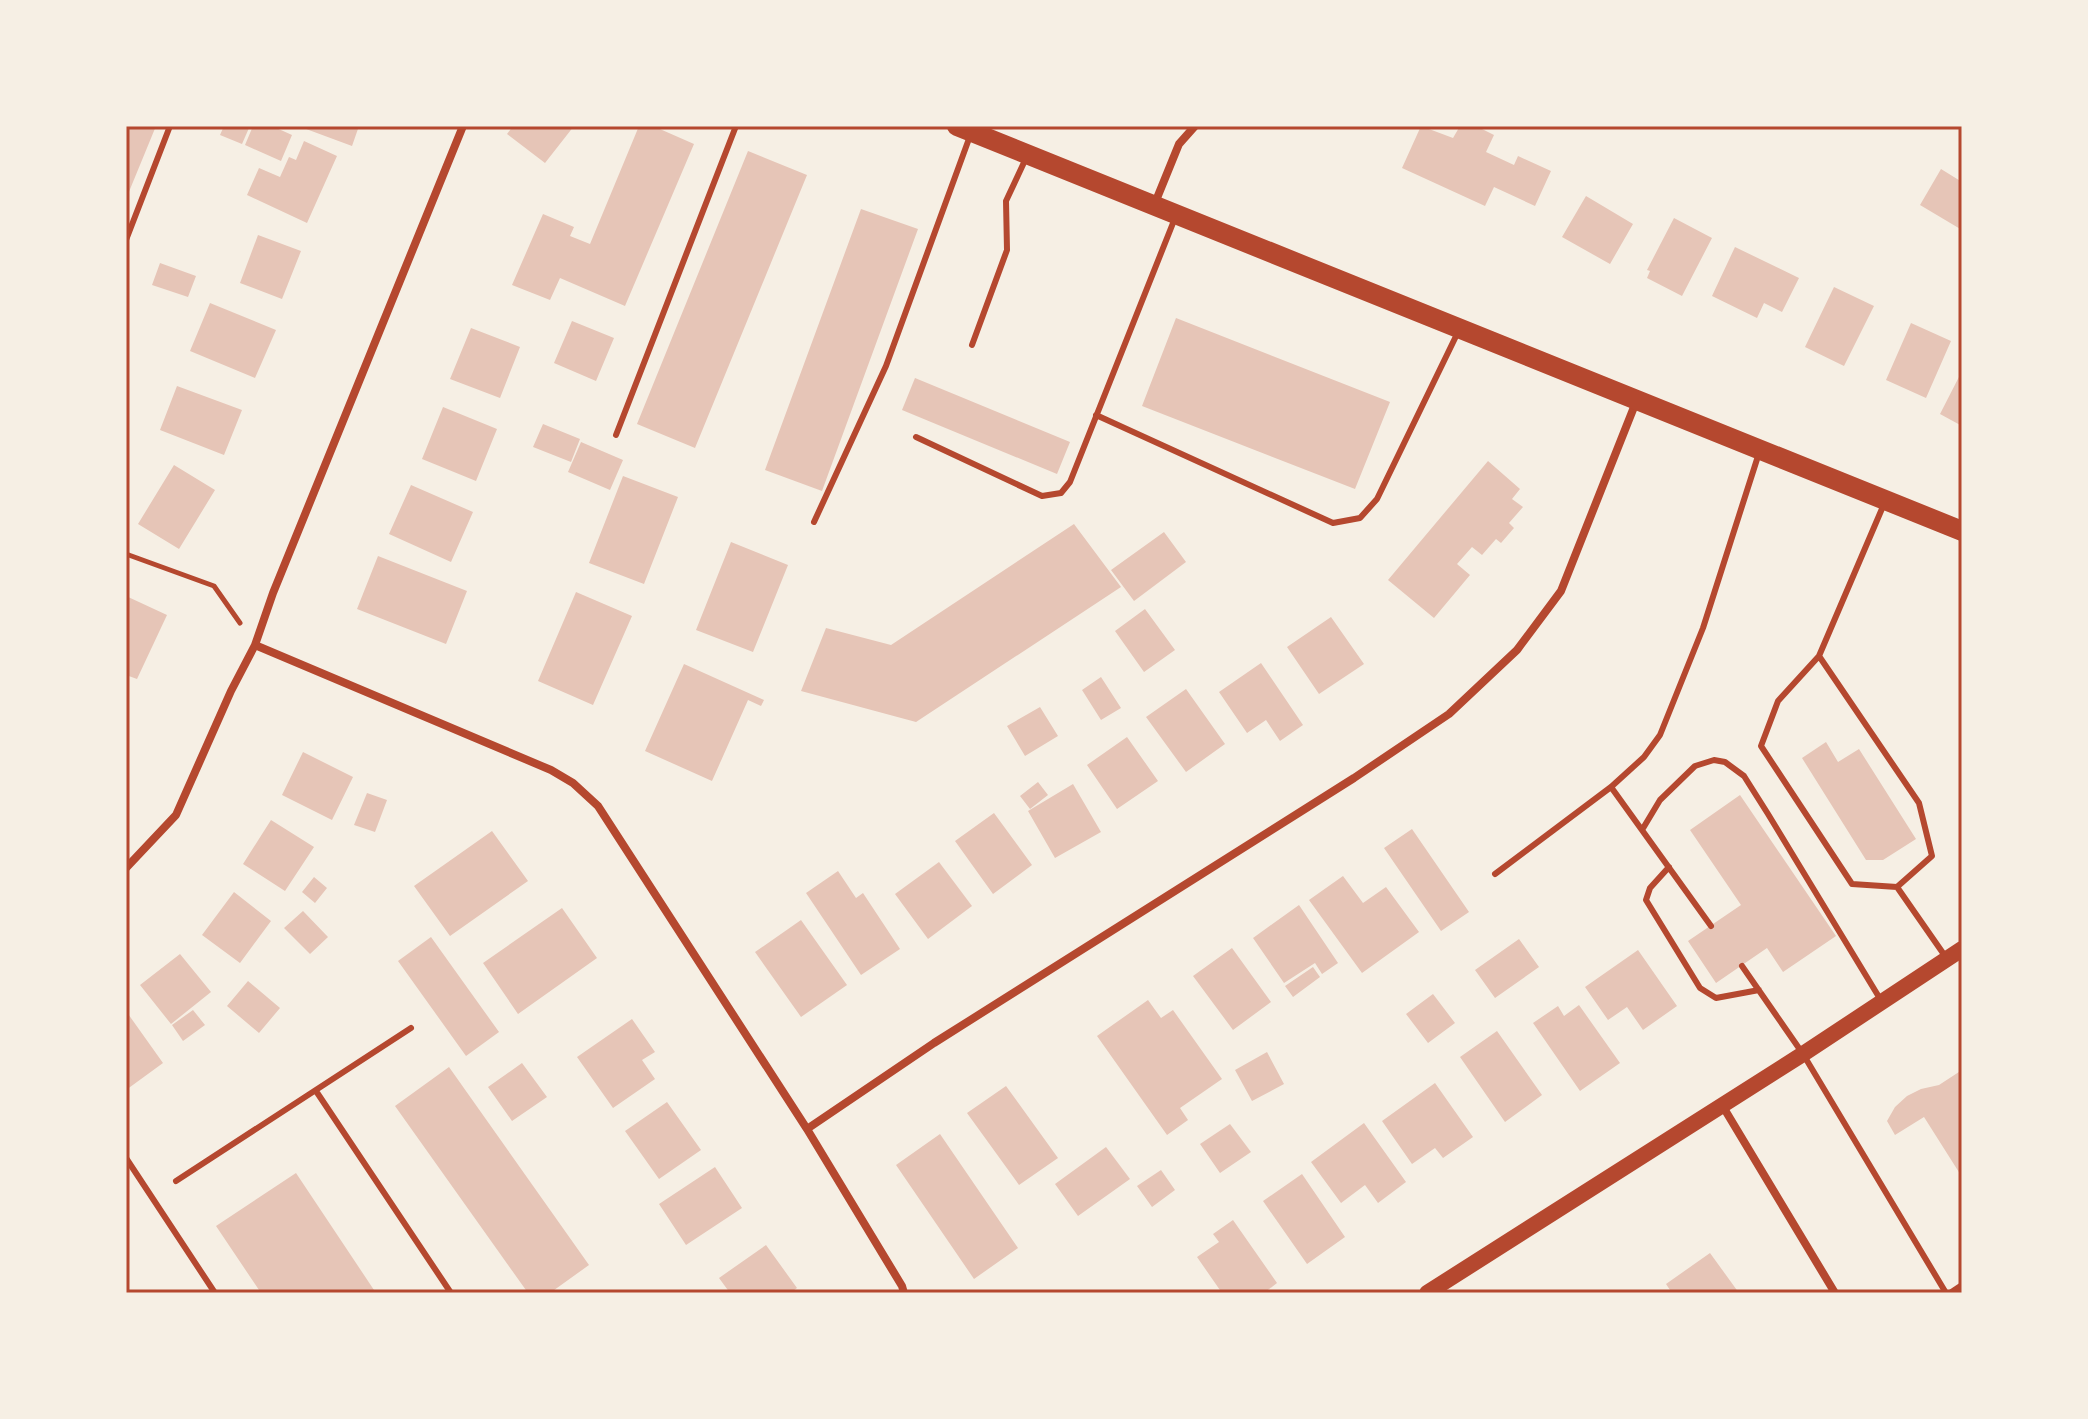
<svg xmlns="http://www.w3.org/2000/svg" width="2088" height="1419" font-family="'Crimson Pro',serif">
<rect width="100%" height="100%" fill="#f6efe4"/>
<path fill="#e6c5b7" d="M126 126H156L126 199Z
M224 126 249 128 242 144 220 135Z
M253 126H272L292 135 281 161 245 145Z
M298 126H359L352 146Z
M513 126H574L545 163 507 134Z
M639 126H653L694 144 625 306 560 278 550 300 512 285 543 214 574 227 570 236 590 244Z
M1421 126 1453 138 1460 126H1476L1494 135 1486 152 1514 165 1518 156 1551 171 1535 206 1494 187 1485 206 1402 168Z
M304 141 337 156 307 223 247 195 259 168 280 177 289 157 296 160Z
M748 151 807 175 695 448 637 424Z
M1941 169 1962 182V230L1920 205Z
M1586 196 1633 224 1610 264 1562 237Z
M861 209 918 229 822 491 765 470Z
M1674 218 1712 238 1682 296 1647 278 1650 271 1647 270Z
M258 235 301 251 282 299 240 283Z
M1735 247 1799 278 1782 312 1764 303 1757 318 1712 296Z
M160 263 196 276 188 297 152 285Z
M1834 287 1874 306 1844 366 1805 347Z
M210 303 276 330 255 378 190 351Z
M1176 318 1390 402 1355 489 1142 406Z
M572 321 614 338 596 381 554 363Z
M1911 323 1951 341 1926 398 1886 380Z
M471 328 520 347 500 398 450 379Z
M1962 371V426L1940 414Z
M915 378 1070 442 1057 474 902 410Z
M177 386 242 410 224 455 160 430Z
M443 407 497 429 476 481 422 459Z
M543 424 580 439 571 462 533 447Z
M581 442 623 460 610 490 568 472Z
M1488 461 1520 489 1512 499 1523 507 1509 523 1514 528 1501 543 1496 539 1482 555 1472 547 1457 564 1470 575 1434 618 1388 580Z
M174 465 215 490 179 549 138 524Z
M623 476 678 497 644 584 589 563Z
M411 485 473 512 451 562 389 534Z
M1074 524 1121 587 916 722 801 691 826 628 891 645Z
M1164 532 1186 562 1134 601 1111 570Z
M731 542 788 565 753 652 696 630Z
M378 556 467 591 446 644 357 609Z
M576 592 632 616 593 705 538 681Z
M126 596 167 615 137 679 126 675Z
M1145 609 1175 650 1144 672 1115 631Z
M1331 617 1364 664 1319 694 1287 647Z
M1261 663 1303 725 1280 741 1266 720 1247 733 1219 692Z
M684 664 764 700 761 706 748 700 712 781 645 751Z
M1101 677 1121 708 1101 720 1082 690Z
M1186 689 1225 744 1186 772 1146 717Z
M1040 707 1058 736 1025 756 1007 726Z
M1127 737 1158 781 1117 809 1087 765Z
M1826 742 1838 762 1859 749 1916 839 1883 860H1866L1802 758Z
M303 752 353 777 332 820 282 795Z
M1038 782 1048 795 1030 809 1020 796Z
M1073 784 1101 832 1055 858 1028 811Z
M367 793 387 800 375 832 354 825Z
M1740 795 1836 936 1783 972 1767 948 1716 983 1688 941 1741 905 1690 830Z
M994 813 1032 865 993 894 955 841Z
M271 820 314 847 285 891 243 864Z
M1412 829 1469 912 1441 931 1384 848Z
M492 831 528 881 450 936 414 886Z
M939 862 972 906 928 939 895 894Z
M838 871 856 898 863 893 900 949 861 975 806 893Z
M1343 876 1363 903 1386 887 1419 932 1362 973 1309 900Z
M314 877 327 888 315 903 302 892Z
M234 892 271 921 240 963 202 935Z
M1299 905 1338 963 1322 974 1315 963 1284 983 1253 938Z
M562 908 597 958 518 1014 483 963Z
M303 911 328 937 310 954 284 928Z
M801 920 847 985 801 1017 755 952Z
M431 937 499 1032 466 1056 398 961Z
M1519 939 1539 967 1495 998 1475 970Z
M1232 948 1271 1002 1233 1030 1193 976Z
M1638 950 1677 1006 1643 1030 1627 1007 1608 1020 1585 987Z
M180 954 211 992 171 1024 140 985Z
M1313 967 1320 977 1293 997 1285 986Z
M248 981 280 1008 259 1033 227 1006Z
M1433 994 1455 1023 1428 1043 1406 1014Z
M1148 1000 1161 1018 1173 1010 1222 1079 1180 1108 1188 1120 1167 1135 1097 1036Z
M1579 1005 1620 1063 1580 1091 1533 1023 1558 1006 1564 1016Z
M193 1010 205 1025 183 1041 172 1025Z
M126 1011 163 1063 126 1090Z
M632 1019 655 1052 642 1060 655 1079 613 1108 577 1057Z
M1497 1031 1542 1095 1505 1122 1460 1057Z
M1267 1052 1284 1084 1252 1101 1235 1070Z
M522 1063 547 1097 512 1121 488 1087Z
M449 1067 589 1265 550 1293H528L395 1106Z
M1962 1070V1177L1924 1117 1895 1135 1887 1121 1895 1107 1907 1096 1921 1089 1939 1085Z
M1435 1083 1473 1137 1443 1158 1435 1148 1412 1164 1382 1121Z
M1006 1086 1058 1158 1019 1185 967 1113Z
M667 1102 701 1150 659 1179 625 1131Z
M1364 1123 1406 1182 1378 1203 1365 1185 1341 1203 1311 1162Z
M1230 1124 1251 1152 1220 1173 1200 1144Z
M940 1134 1018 1248 974 1279 896 1165Z
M1106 1147 1130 1179 1078 1216 1055 1184Z
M715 1167 742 1208 686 1245 659 1204Z
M1161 1170 1175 1190 1152 1207 1137 1186Z
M296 1173 376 1293H261L216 1226Z
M1302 1174 1345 1237 1307 1264 1263 1201Z
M1233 1220 1277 1283 1264 1293H1222L1197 1257 1219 1242 1213 1234Z
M766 1245 797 1288 790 1293H730L719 1278Z
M1710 1253 1739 1293H1672L1666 1284Z"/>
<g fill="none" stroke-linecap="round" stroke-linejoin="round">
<path stroke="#b5482f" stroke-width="5" d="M126 554 214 586 240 623"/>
<path stroke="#b5482f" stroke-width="6" d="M126 240 170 126
M972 345 1007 250 1006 201 1027 156
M1096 415 1333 523 1360 518 1377 499 1459 330
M616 435 736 126
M916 437 1042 496 1061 493 1070 482 1175 218
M814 522 886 366 970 136
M1819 656 1919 803 1932 856 1897 887 1852 884 1761 746 1778 701Z
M1819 656 1884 504
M1611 787 1711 926
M1642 830 1660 800 1695 766 1714 760 1725 762 1744 776 1768 814 1882 1002
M1669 867 1650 888 1646 900 1700 988 1716 998 1759 990
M1495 874 1611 787 1644 757 1660 735 1703 628 1759 453
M1897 887 1945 956
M1742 966 1803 1054 1946 1293
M316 1091 451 1293
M126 1158 215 1293
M176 1181 411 1028
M1950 1293 1962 1285"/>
<path stroke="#b5482f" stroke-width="8" d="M1155 203 1179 144 1195 126
M255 645 551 770 573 783 598 806 807 1129 902 1286 904 1293
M126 868 176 815 231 691 255 645 273 593 463 126
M1722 1105 1835 1293
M807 1129 934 1043 1354 778 1449 714 1517 650 1561 591 1636 402"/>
<path stroke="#b5482f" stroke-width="16" d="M1427 1293 1803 1054 1962 949"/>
<path stroke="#b5482f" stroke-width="20" d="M957 126 1962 531"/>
</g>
<rect width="2088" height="1419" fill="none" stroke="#f6efe4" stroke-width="256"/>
<rect x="128" y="128" width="1832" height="1163" fill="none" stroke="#b5482f" stroke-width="3"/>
</svg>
